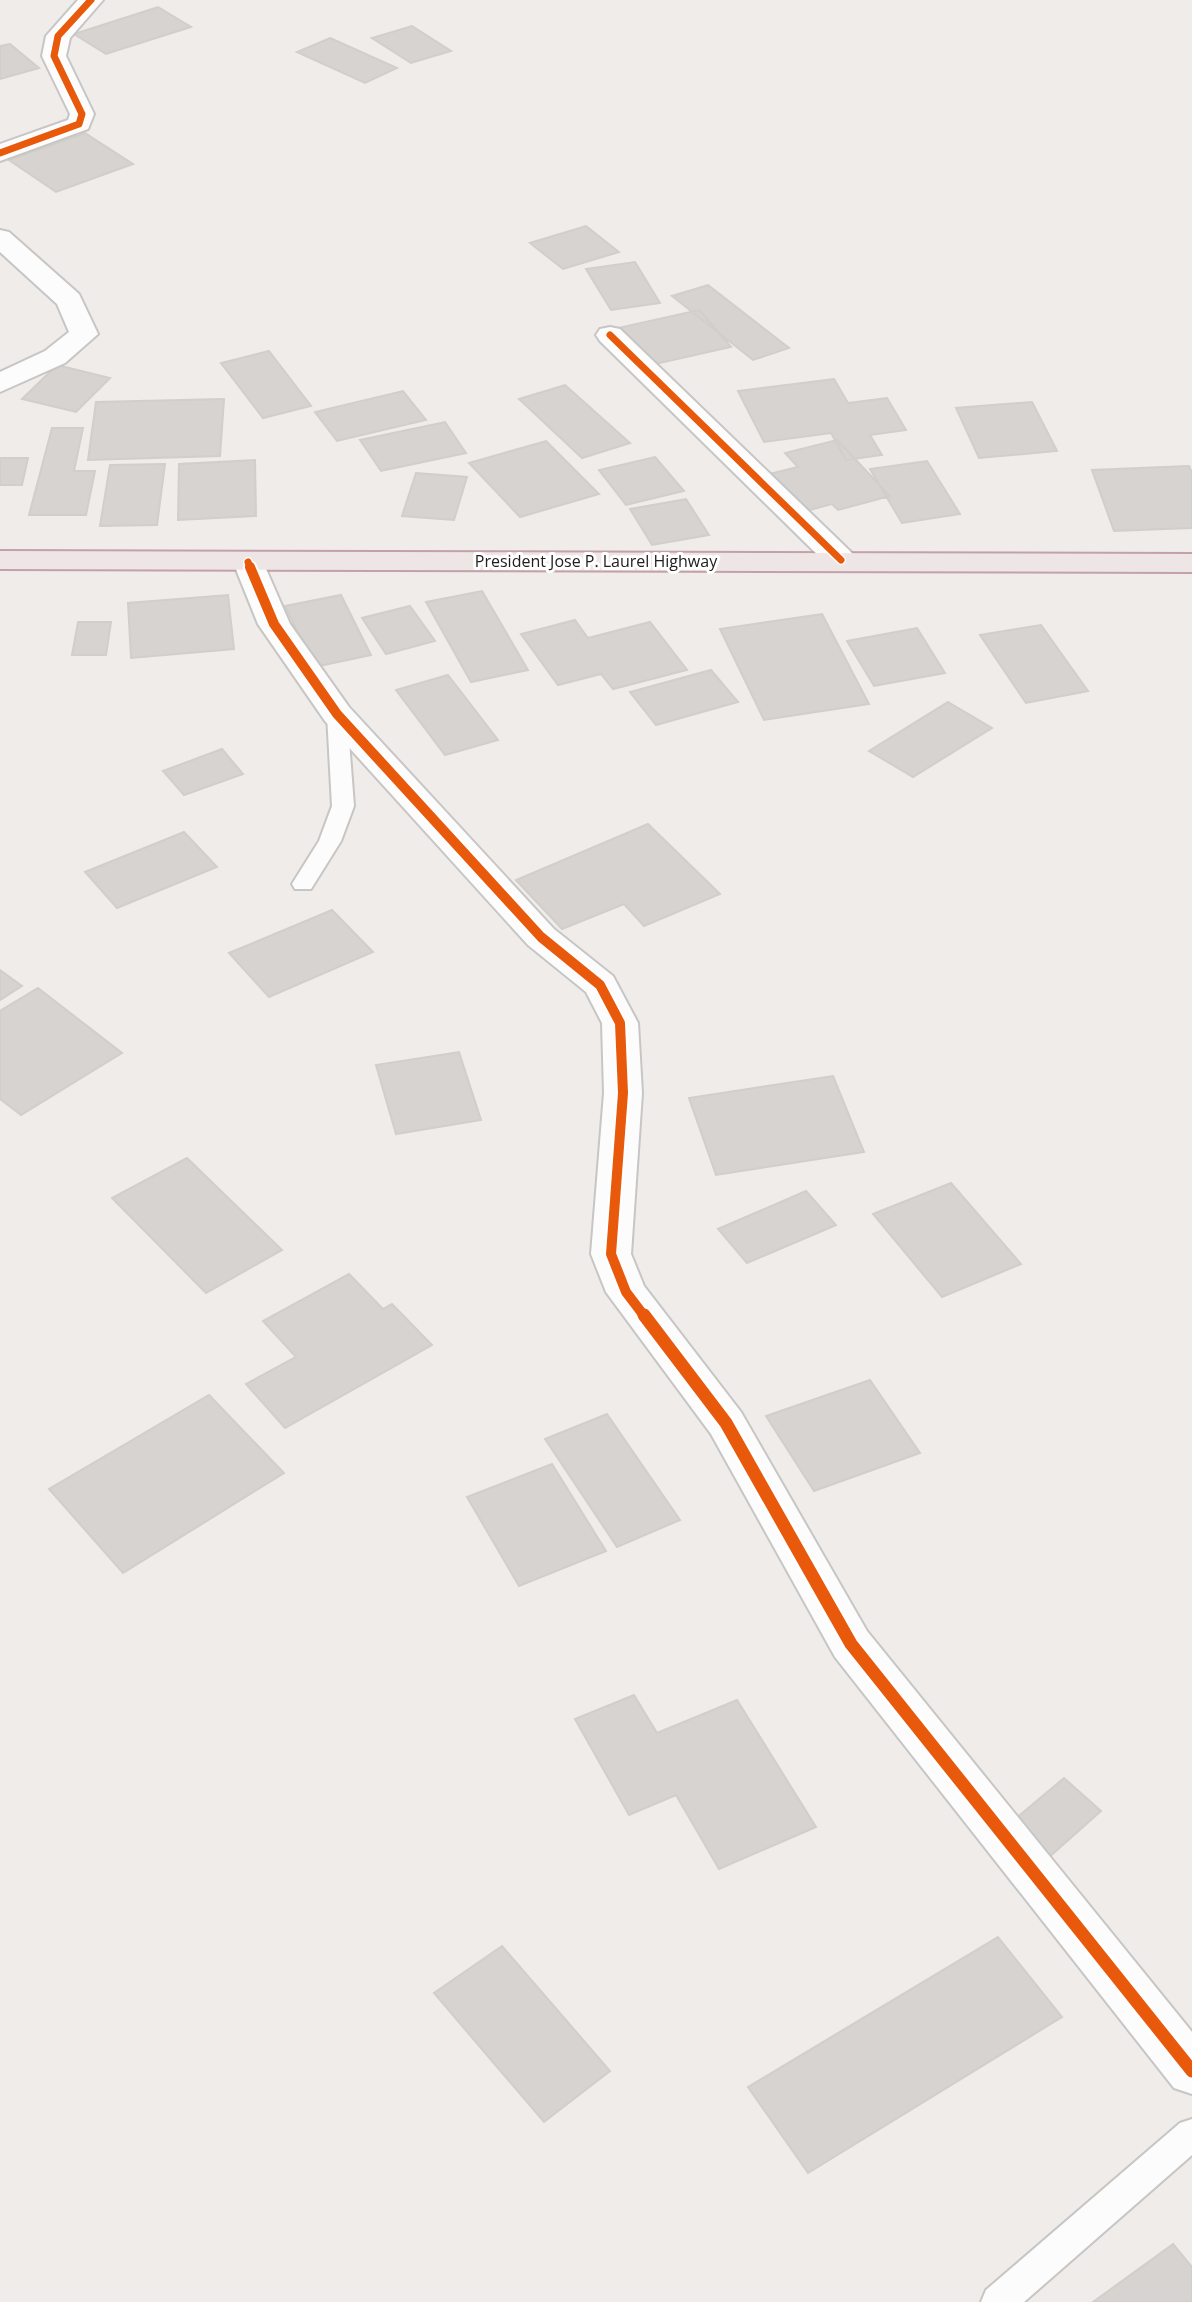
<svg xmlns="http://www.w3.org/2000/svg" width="1192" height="2302" font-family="'Open Sans',sans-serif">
<rect width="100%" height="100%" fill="#efece9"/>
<path fill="#d6d3d0" stroke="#d2ceca" stroke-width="2" d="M158 7 191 27 106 54 74 34Z
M412 26 451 51 411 63 372 38Z
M330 38 397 68 365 83 297 52Z
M10 44 39 68 0 79V46Z
M85 133 133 164 56 192 9 160Z
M586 226 619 252 563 269 530 243Z
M635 262 660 303 611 310 586 269Z
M708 285 789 348 753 360 672 296Z
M699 310 731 347 651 365 618 328Z
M269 351 311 406 263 418 221 363Z
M57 365 110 378 76 412 22 399Z
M834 379 848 403 887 398 906 430 870 435 882 455 846 460 831 433 764 442 738 391Z
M565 385 630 443 582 458 519 399Z
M403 391 426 420 337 441 315 412Z
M224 399 220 456 88 460 96 402Z
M1032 402 1057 451 979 458 956 408Z
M445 422 466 453 381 471 360 440Z
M52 428H83L74 471H95L86 515H29Z
M837 440 890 496 838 510 832 504 802 512 769 474 798 467 785 453Z
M546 441 599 494 520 517 469 463Z
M655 457 684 491 626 505 599 470Z
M0 458H28L22 485H0Z
M255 460 256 516 178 520 179 464Z
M927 461 960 514 902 523 870 469Z
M165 464 157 525 100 526 110 465Z
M1189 466 1192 473V528L1114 531 1092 470Z
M416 473 467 477 454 520 402 516Z
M686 499 709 535 652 545 630 509Z
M482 591 528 670 471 682 426 602Z
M228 595 234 649 131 658 128 603Z
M341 595 371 655 314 667 285 606Z
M410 606 435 641 386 654 362 618Z
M822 614 869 704 764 720 720 629Z
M575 620 588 638 650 622 687 670 613 689 601 674 558 685 521 634Z
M78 622H111L106 655H72Z
M1041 625 1088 691 1026 703 980 635Z
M917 628 945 673 874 686 847 641Z
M711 670 738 702 656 725 630 692Z
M448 675 498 740 445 755 396 690Z
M948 702 992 728 913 777 869 751Z
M222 749 243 774 184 795 163 771Z
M648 824 720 894 644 926 624 904 562 929 516 880Z
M184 832 217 867 117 908 85 872Z
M332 910 373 952 269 997 229 953Z
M0 970 22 986 0 1000Z
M38 988 122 1053 21 1115 0 1099V1011Z
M459 1052 481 1120 396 1134 376 1065Z
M833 1076 864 1152 716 1175 689 1098Z
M187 1158 282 1250 206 1293 112 1198Z
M951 1183 1021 1264 942 1297 873 1214Z
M806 1191 836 1225 747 1263 718 1229Z
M349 1274 383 1309 392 1304 432 1345 285 1428 246 1384 296 1357 263 1321Z
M870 1380 920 1453 814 1491 766 1416Z
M209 1395 284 1473 123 1573 49 1489Z
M607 1414 680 1520 617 1547 545 1439Z
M552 1464 606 1551 519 1586 467 1497Z
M634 1695 657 1733 737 1700 816 1827 719 1869 676 1795 629 1815 575 1719Z
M1064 1778 1101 1811 1046 1860 1008 1825Z
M998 1937 1062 2017 808 2173 748 2087Z
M502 1946 610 2071 544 2122 434 1993Z
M1173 2244 1192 2267V2302H1093Z"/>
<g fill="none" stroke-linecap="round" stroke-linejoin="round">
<g stroke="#c7c6c5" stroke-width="4">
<path id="service" d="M337 708 344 710 347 714 354 806 341 841 311 889H295L292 884 319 841 332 806 327 714 330 710Z
M1192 2119V2155L1024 2302H981L986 2290 1180 2123Z"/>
</g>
<g stroke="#c7c6c5" stroke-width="4">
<path id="minor" d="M78 0H103L70 38 66 56 94 114 88 129 0 161V144L68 120 70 114 42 56 46 36Z
M0 230 9 232 79 294 98 334 65 363 0 392V372L45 351 69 332 57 304 0 252Z
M610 327 620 329 852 553 856 560 852 567 841 569 830 567 600 341 596 335 600 329Z
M248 553 259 555 263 562 290 624 349 707 554 929 613 976 638 1023 642 1093 631 1254 644 1286 741 1412 867 1631 1192 2032V2094L1174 2088 835 1657 711 1434 606 1292 591 1254 604 1093 602 1023 586 992 528 945 325 721 258 624 233 562 237 555Z"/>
</g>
<g stroke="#c4a0ac" stroke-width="4">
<path id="trunk" d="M0 551 1192 554V572L0 569Z"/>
</g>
<use href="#service" fill="#fdfcfc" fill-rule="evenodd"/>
<use href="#minor" fill="#fdfcfc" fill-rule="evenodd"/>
<use href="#trunk" fill="#eee6e4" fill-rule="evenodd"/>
<g stroke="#fff" stroke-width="10">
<path id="cycleway-far2" d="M0 153 79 124 82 114 54 56 58 36 91 0
M610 335 841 560
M248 562 251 569"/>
</g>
<g stroke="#fff" stroke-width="14">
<path id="cycleway-far1" d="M250 567 274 624 337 714 541 937 600 985 620 1023 623 1093 611 1254 626 1292 645 1317"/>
</g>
<g stroke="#fff" stroke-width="18">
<path id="cycleway" d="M644 1315 726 1423 851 1644 1192 2071"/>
</g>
<use href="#cycleway-far2" stroke="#e8590c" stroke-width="7"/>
<use href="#cycleway-far1" stroke="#e8590c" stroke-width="10"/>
<use href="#cycleway" stroke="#e8590c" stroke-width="13"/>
</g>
<g text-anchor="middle" stroke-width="6" stroke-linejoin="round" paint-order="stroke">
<g font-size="16" fill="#202020" stroke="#fff">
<text x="596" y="567">President Jose P. Laurel Highway</text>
</g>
</g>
</svg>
